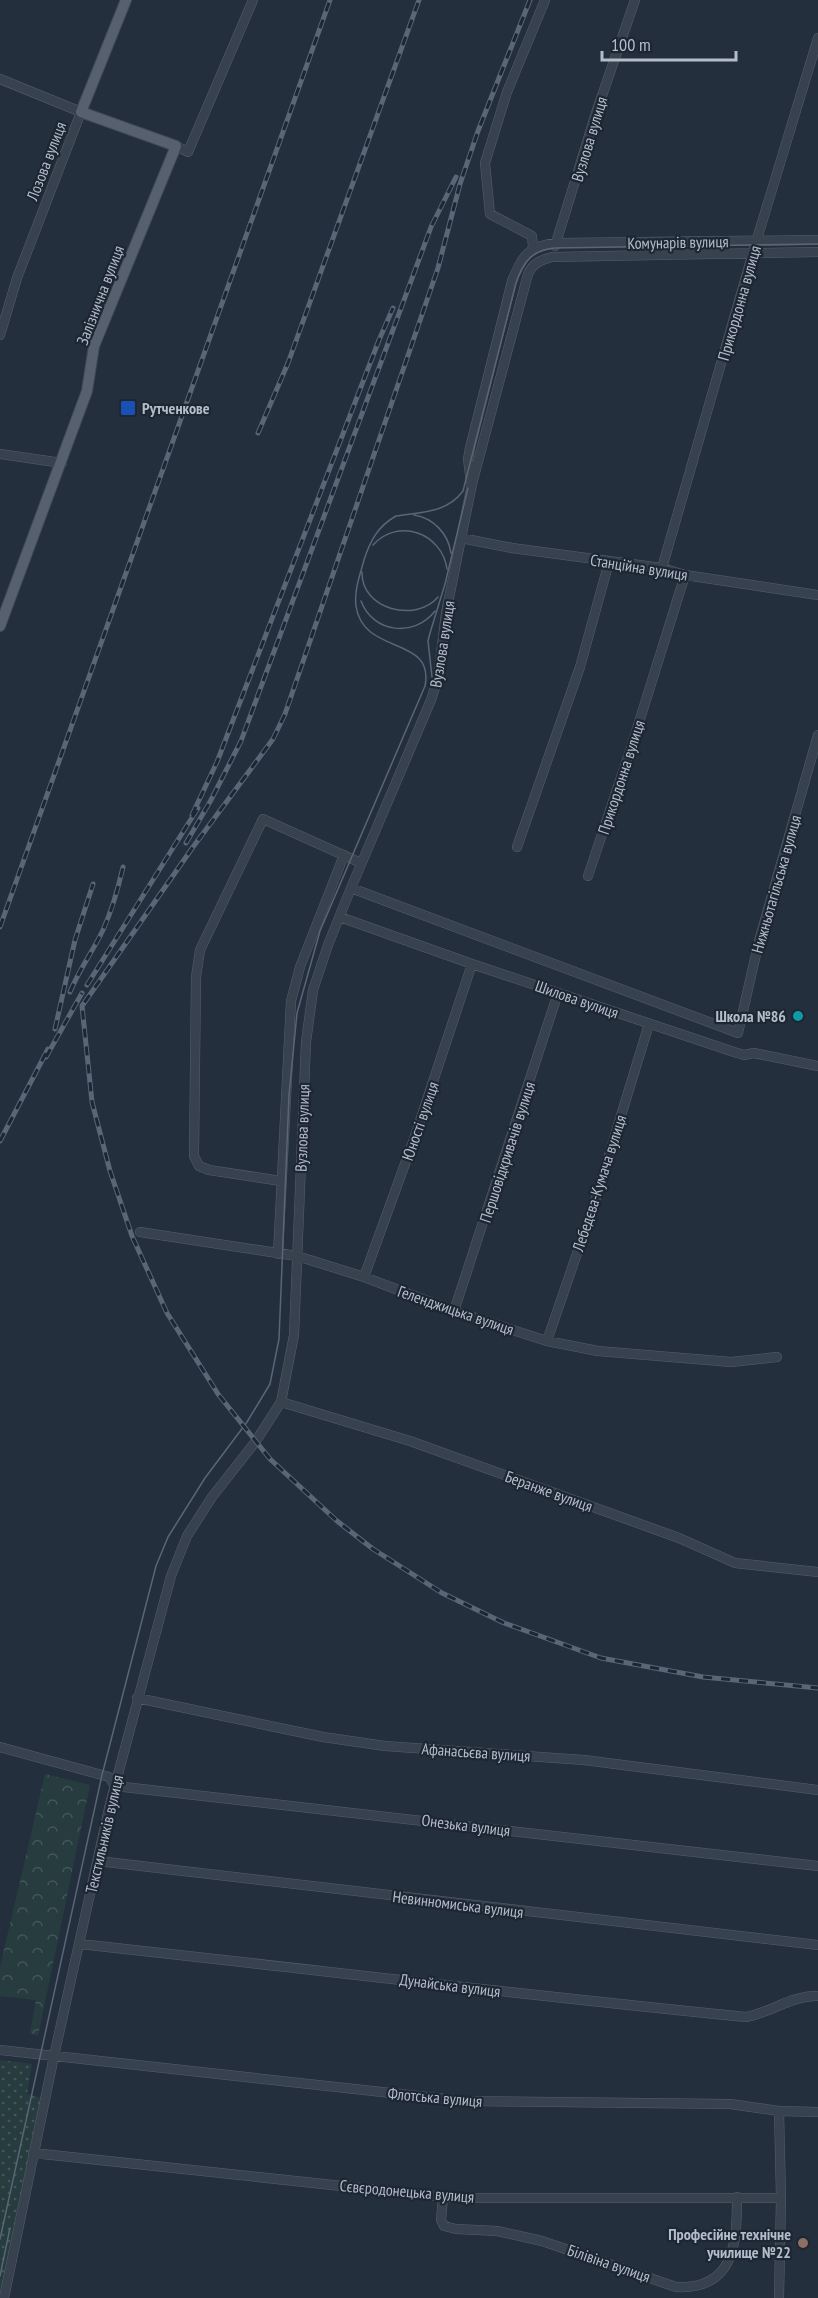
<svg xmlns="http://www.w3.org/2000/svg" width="818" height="2298" font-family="'PT Sans Narrow',sans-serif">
<defs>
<pattern id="grass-dots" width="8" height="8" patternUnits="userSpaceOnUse" patternTransform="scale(1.5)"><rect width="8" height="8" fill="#263c3f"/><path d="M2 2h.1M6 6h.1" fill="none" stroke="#435659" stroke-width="1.8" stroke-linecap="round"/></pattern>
<pattern id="forest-crowns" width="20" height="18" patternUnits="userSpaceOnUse" patternTransform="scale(1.5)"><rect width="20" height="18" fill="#263c3f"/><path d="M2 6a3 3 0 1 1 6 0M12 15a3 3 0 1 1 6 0" fill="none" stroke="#435659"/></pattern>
</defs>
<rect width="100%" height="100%" fill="#242f3e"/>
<path fill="url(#grass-dots)" d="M0 2060 32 2064 27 2094 46 2099 0 2298Z"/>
<path fill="url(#forest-crowns)" d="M45 1774 90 1785 38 2036 30 2033 36 2000 0 1996V1967Z"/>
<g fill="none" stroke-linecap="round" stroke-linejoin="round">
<g stroke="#565f6c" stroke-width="10">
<path id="minor" d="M0 79 81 112 17 278 0 335
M176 146 188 152 253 0
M555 246 596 113 635 0
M531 251 533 247 532 236 490 214 485 163 507 92 545 0
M0 454 62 463
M471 482 468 459 470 448 512 281C523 255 528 246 557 243L818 240
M461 538 512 548 662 568 685 575 818 595
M662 568 754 249 818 38
M517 847 580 667 609 562
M588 876 631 748 685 575
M351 888 738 1033 759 941 818 735
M340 917 472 964 734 1052 744 1055 754 1053 818 1066
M281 1181 209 1170 199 1166 194 1156 196 977 200 950 263 819 361 863
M140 1232 297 1256 364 1277 454 1311 547 1341 598 1351 731 1362 777 1357
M278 1254 291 1001 300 967 344 855
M364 1277 414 1139 472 964
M454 1311 558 993
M547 1341 595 1201 649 1024
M281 1402 410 1441 679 1538 735 1563 818 1572
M137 1698 323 1737 385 1746 584 1760 818 1790
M0 1747 102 1775 109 1777 115 1786 818 1866
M98 1861 818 1945
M79 1944C301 1968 523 1995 746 2017 770 2013 792 1995 818 1996
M0 2050 464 2101 730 2104 779 2111 818 2112
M33 2153 454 2198H781
M443 2197 441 2220 444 2226 456 2229 497 2231 542 2241 676 2287C735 2290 737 2242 737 2197
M4 2298 54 2056 110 1804 171 1576 187 1536 212 1497 256 1441 281 1402 294 1335 306 1042 313 990 328 945 351 888 431 700 438 678 446 613 472 484 528 274C533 263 541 260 552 257L818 252
M779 2298 781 2198 779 2111"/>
</g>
<g stroke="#414a57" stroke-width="12">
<path id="major" d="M0 626 87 391 94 346 176 146 81 112 126 0"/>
</g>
<use href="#minor" stroke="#38414e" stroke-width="9"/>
<use href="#major" stroke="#56606e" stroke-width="10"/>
<path stroke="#5a6575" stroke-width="1.5" d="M414 515C433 518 448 533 451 553
M373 545C398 517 442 533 447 569
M362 572C361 610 416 623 438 597
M361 601C373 633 414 638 435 611
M432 677 428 641 430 633 445 584 468 488
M0 2239 102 1775 156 1566 168 1537 205 1478 247 1422 270 1384 279 1339 289 1095 297 1013 320 931 425 686C435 635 363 656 356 606 354 590 360 575 364 560 370 541 378 526 396 516 421 512 447 513 463 491L516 283C523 262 532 250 555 248L818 244
M0 2276 10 2228"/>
<g stroke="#5a6575" stroke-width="5">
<path id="rail" d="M530 0 478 131 460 184 438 268 285 714 273 739 193 847 82 1006 92 1102 110 1171 132 1236 167 1313 218 1394 270 1459 337 1521 373 1549 442 1593 504 1623 601 1658 703 1677 818 1688
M258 433 288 363 419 0
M192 815 217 762 379 340 393 308
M186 843 211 800 241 741 431 227 456 177
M0 927 330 0
M87 985 198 808
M70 992C79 970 93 951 103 930 112 910 118 889 123 867
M55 1029 75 940 93 884
M46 1057 82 993
M0 1141 48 1049"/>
</g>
<use href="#rail" stroke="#1d2633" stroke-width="3" stroke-dasharray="9" stroke-linecap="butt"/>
</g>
<rect fill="#1a4fb4" stroke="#1d2633" stroke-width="2" x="120" y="400" width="16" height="16" rx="3"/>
<circle fill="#0f9aa8" stroke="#1d2633" stroke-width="2" cx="798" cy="1016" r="6"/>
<circle fill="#8d6e63" stroke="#1d2633" stroke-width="2" cx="803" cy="2243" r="6"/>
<g text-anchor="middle" stroke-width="4.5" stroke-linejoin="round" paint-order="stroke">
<g font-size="16" fill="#b4bcc9" stroke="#1d2633">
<text transform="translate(589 139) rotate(-73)" y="6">Вузлова вулиця</text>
<text transform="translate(46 161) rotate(-69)" y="6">Лозова вулиця</text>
<text transform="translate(678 242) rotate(-1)" y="6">Комунарів вулиця</text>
<text transform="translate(100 295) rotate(-69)" y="6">Залізнична вулиця</text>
<text transform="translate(739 303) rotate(-74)" y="6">Прикордонна вулиця</text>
<text transform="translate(639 567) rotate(9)" y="6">Станційна вулиця</text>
<text transform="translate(442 644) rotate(-81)" y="6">Вузлова вулиця</text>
<text transform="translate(621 777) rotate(-72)" y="6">Прикордонна вулиця</text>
<text transform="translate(776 884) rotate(-74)" y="6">Нижньотагільська вулиця</text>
<text transform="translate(577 999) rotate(19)" y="6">Шилова вулиця</text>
<text transform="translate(420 1121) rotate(-71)" y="6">Юності вулиця</text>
<text transform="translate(302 1128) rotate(-88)" y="6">Вузлова вулиця</text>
<text transform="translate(507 1152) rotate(-72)" y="6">Першовідкривачів вулиця</text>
<text transform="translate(599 1183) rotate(-72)" y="6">Лебедєва-Кумача вулиця</text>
<text transform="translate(456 1310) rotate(19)" y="6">Геленджицька вулиця</text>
<text transform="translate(549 1491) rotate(20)" y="6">Беранже вулиця</text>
<text transform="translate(476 1752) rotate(4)" y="6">Афанасьєва вулиця</text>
<text transform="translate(466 1825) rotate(7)" y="6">Онезька вулиця</text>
<text transform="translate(104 1834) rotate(-77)" y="6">Текстильників вулиця</text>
<text transform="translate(458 1904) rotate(7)" y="6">Невинномиська вулиця</text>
<text transform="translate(450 1985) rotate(7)" y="6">Дунайська вулиця</text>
<text transform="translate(435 2097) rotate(5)" y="6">Флотська вулиця</text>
<text transform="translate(407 2191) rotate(5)" y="6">Сєвєродонецька вулиця</text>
<text transform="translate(609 2263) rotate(19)" y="6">Білівіна вулиця</text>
</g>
<g font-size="16" font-weight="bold" fill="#b4bcc9" stroke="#1d2633" text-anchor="end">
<text x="142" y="414" text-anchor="start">Рутченкове</text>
<text x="786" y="1022">Школа №86</text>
<text x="791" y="2240">Професійне технічне<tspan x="791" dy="18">училище №22</tspan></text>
</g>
</g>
<path d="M602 51v9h134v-9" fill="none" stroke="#b4bcc9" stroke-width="3"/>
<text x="611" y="51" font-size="18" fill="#b4bcc9" stroke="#1d2633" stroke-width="4.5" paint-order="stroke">100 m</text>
</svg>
